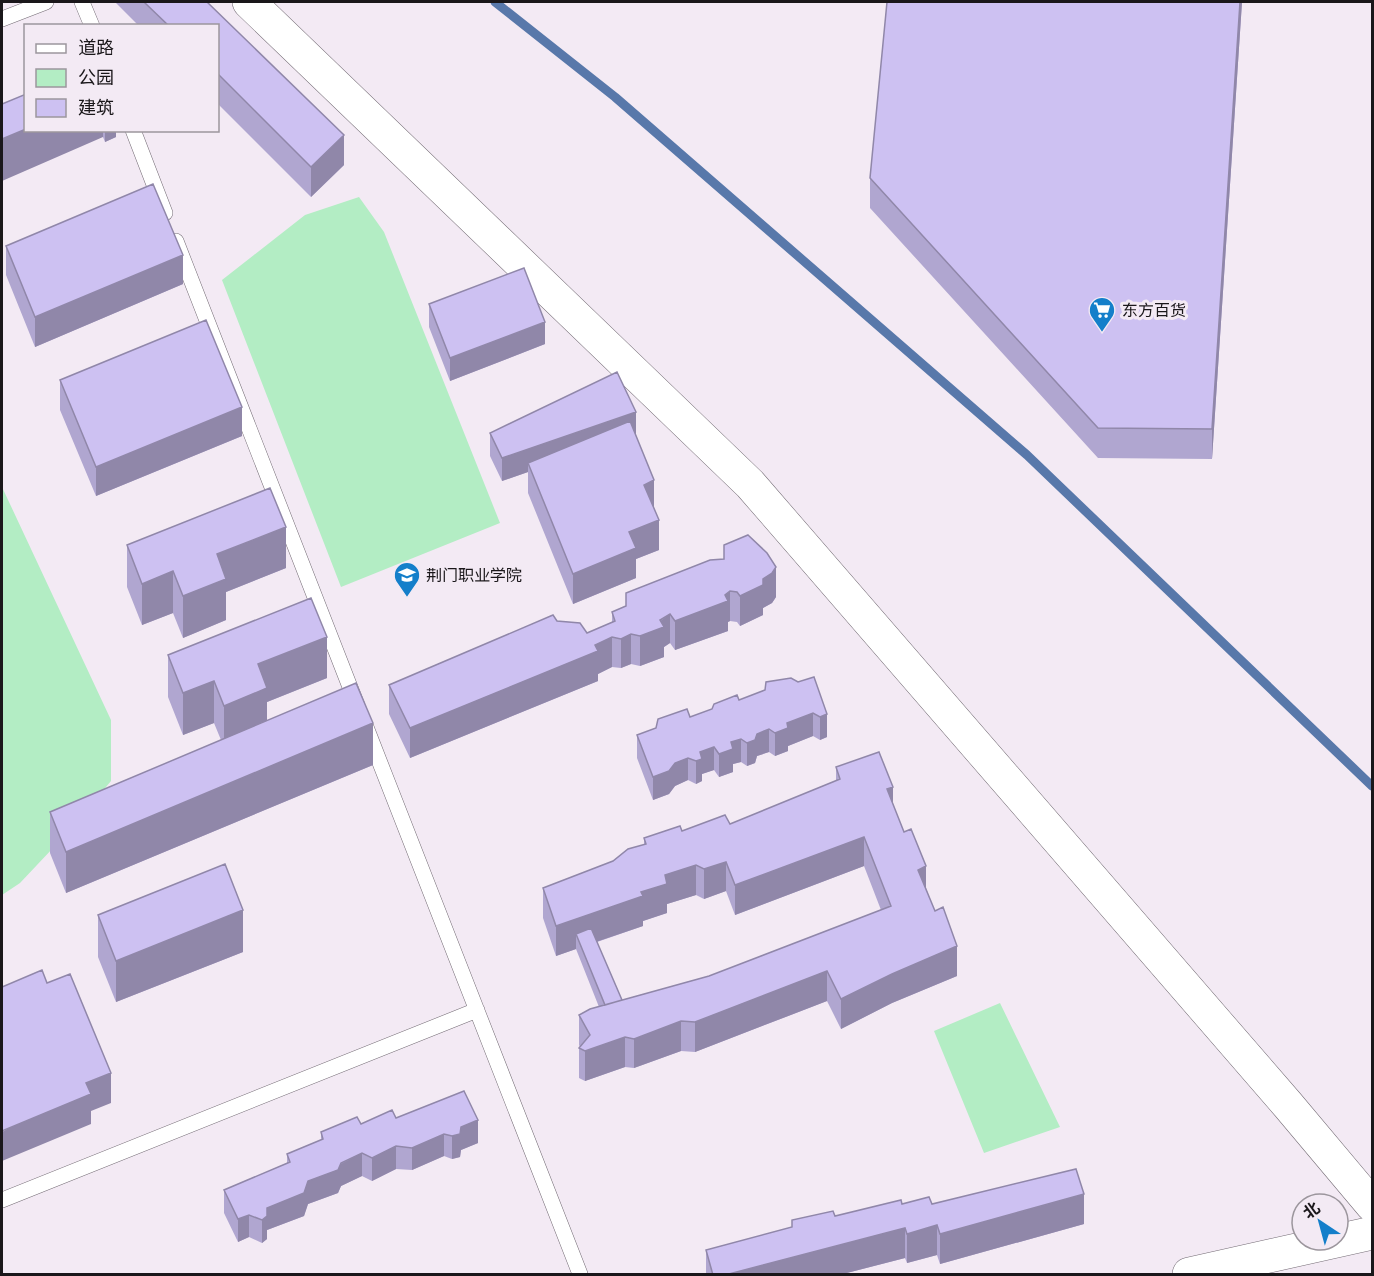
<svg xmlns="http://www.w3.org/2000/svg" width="1374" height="1276" font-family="Roboto,'Noto Sans SC',sans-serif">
<rect width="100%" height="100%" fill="#f3eaf4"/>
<path fill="#b3edc4" d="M359 197 384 232 500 523 341 587 222 280 305 215Z
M2 487 111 720V781L70 830 20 883 2 895Z
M1000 1003 1060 1127 984 1153 934 1031Z"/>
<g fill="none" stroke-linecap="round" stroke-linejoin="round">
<path stroke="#5878aa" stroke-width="9" d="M495 2 615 97 1027 455 1372 786"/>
<g stroke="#736b74" stroke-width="16">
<path id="service" d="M82 2 92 26
M2 19 46 2
M133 130 165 213
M176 241 357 705
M366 727 580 1274
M2 1200 477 1010"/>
</g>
<g stroke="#736b74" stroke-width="34">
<path id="tertiary" d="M249 2 750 484 1288 1105 1372 1205
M1189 1274 1372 1233"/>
</g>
<use href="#service" stroke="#fff" stroke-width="15"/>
<use href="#tertiary" stroke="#fff" stroke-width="33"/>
</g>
<path fill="#b0a6d0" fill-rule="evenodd" d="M115 2H207L344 165 311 197 218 104V26H139Z
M1242 2 1212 459 1098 458 870 208V178Z
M26 130H116V137L105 142 103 137Z
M6 246 183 284 35 347 6 275Z
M429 304 545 344 450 381 429 327Z
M60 380 242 436 96 496 60 410Z
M490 433 636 435 654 508 659 550 636 559V578L573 604 528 493V472L502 481 490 456Z
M127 545 286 568 226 592V620L183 638 173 613 142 625 127 587Z
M710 560 776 597 772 603 763 608V615L740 626 737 622 730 621 728 622V631L675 650 670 643 664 647V657L640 666 631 664 621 668 612 667 598 674V681L410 758 389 714V685L557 621 587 633 612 623V612L626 606V593Z
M168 655 327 678 267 702V720L373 765 66 893 50 853V812L221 740 214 723 183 735 168 697Z
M814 677 827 737 820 740 813 736 788 746V751L775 756 769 752 757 756 755 763 747 766 741 762 733 764V772L719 777 714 770 702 774V781L696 784 688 780 675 786 669 794 653 800 637 758V735Z
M836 767 893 804 926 888 957 976 892 1003 841 1029 827 1001 695 1052 681 1051 634 1068 625 1067 585 1081 579 1078V1048L580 1047 579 1045V1015L599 1007 576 949 556 956 543 918V888L613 861 644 845V838L682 831 730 824 836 781ZM864 866 881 910 709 976 622 1000 597 942 643 926V921L667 913V904L696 895 704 899 726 891 735 915Z
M98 915 243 952 116 1002 98 957Z
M396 1118 478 1143 461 1150 460 1157 452 1159 444 1156 412 1170 396 1169 372 1181 362 1176 341 1186 338 1193 308 1204 304 1216 267 1230V1239L262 1243 249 1237 238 1242 224 1213V1190L287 1163V1154L321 1140V1132L361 1124Z
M902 1204H932L1084 1224 940 1264 937 1255 907 1263 905 1258 839 1275H706V1250L835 1216Z"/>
<path fill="#9087a9" d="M1240 2H1242L1212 459V429Z
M26 129V130H103V137L2 181V139Z
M105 130H116V137L105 142Z
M344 135V165L311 197V167Z
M183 255V284L35 347V317Z
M545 322V344L450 381V358Z
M242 407V436L96 496V467Z
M636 412V435L528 463V472L502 481V458Z
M654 480V510L644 485Z
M659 520V550L636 559V578L573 604V574L629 532Z
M286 527V568L226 592V620L183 638V596L217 554Z
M776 567V597L772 603 763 608V615L740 626V596L763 579Z
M173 571V613L142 625V584Z
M730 591V621L728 622V631L675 650V621L725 595Z
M670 614V643L664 647V657L640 666V636Z
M631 634V664L621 668V639Z
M327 637V678L267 702V730L224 747V706L258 664Z
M612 637V667L598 674V681L410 758V728Z
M214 681V723L183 735V693Z
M813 713V736L788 746V751L775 756V733L787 723Z
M827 714V737L820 740V717Z
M373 723V765L66 893V852Z
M769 729V752L757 756 755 763 747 766V743L757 734Z
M741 739V762L733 764V772L719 777V754L731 742Z
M714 747V770L702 774V781L696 784V761L700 752Z
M688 758V780L675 786 669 794 653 800V777L675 763Z
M893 787V816L887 789Z
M864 837V866L735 915V885Z
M726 862V891L704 899V869Z
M696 865V895L667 904V913L643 921V926L581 947 576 934V949L556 956V926L641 892 665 875Z
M926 866V895L918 870Z
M243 910V952L116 1002V961Z
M957 946V976L892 1003 841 1029V999L892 974Z
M827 971V1001L695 1052V1022Z
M681 1021V1051L634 1068V1039Z
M625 1037V1067L585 1081V1051Z
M111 1073V1103L91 1111V1124L2 1161V1132L86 1083Z
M478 1120V1143L461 1150 460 1157 452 1159V1136L461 1127Z
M444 1134V1156L412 1170V1148Z
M396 1146V1169L372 1181V1158Z
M362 1153V1176L341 1186 338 1193 308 1204 304 1216 267 1230V1208L308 1181Z
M1084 1194V1224L940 1264V1234Z
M249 1215V1237L238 1242V1219Z
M267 1216V1239L262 1243V1220Z
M937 1225V1255L907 1263V1234Z
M905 1228V1258L839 1275H725Z"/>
<path fill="#cdc1f2" stroke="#9087a9" stroke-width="1.5" d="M144 2H207L344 135 311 167 218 74V26H169Z
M887 2H1240L1212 429 1098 428 870 178Z
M26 94V129L2 139V104Z
M153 184 183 255 35 317 6 246Z
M524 268 545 322 450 358 429 304Z
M206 320 242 407 96 467 60 380Z
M617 372 636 412 502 458 490 433Z
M630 421 654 480 644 485 659 520 629 532 636 548 573 574 528 463Z
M270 488 286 527 217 554 226 579 183 596 173 571 142 584 127 545Z
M748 535 767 553 776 567 772 573 763 579V585L740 596 737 592 730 591 725 595 728 601 675 621 670 614 660 620 664 627 640 636 631 634 621 639 612 637 595 645 598 651 410 728 389 685 553 615 557 621 580 623 587 633 615 621 612 612 626 606V593L710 560 724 559V545Z
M311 598 327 637 258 664 267 688 224 706 214 681 183 693 168 655Z
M814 677 827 714 820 717 813 713 787 723 788 728 775 733 769 729 757 734 755 740 747 743 741 739 731 742 733 749 719 754 714 747 700 752 702 759 696 761 688 758 675 763 669 771 653 777 637 735 656 728 658 719 687 709 690 717 712 709 714 704 737 695 739 700 765 690 766 682 791 678 798 682Z
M356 683 373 723 66 852 50 812Z
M879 752 893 787 887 789 904 832 911 829 926 866 918 870 935 911 943 907 957 946 892 974 841 999 827 971 695 1022 681 1021 634 1039 625 1037 585 1051 579 1048 590 1035 579 1015 590 1009 709 976 891 906 864 837 735 885 726 862 704 869 696 865 665 875 667 884 641 892 643 896 556 926 543 888 613 861 628 849 646 844 644 838 680 826 682 831 725 815 730 824 840 779 836 767Z
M225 864 243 910 116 961 98 915Z
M591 928 622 1000 605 1005 576 934Z
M42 970 47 983 70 974 111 1073 86 1083 91 1094 2 1131V987Z
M464 1091 478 1120 461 1127 460 1134 452 1136 444 1134 412 1148 396 1146 372 1158 362 1153 341 1163 338 1170 308 1181 304 1193 267 1208V1216L262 1220 249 1215 238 1219 224 1190 290 1162 287 1154 323 1139 321 1132 357 1117 361 1124 392 1110 396 1118Z
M1076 1169 1084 1194 940 1234 937 1225 907 1234 905 1228 725 1275H713L706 1250 792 1227V1220L833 1211 835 1216 901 1200 902 1204 929 1197 932 1204Z"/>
<defs>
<g id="supermarket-pin" transform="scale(1.35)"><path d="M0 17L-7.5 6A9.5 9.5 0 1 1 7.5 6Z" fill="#147fca" stroke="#f3eaf4"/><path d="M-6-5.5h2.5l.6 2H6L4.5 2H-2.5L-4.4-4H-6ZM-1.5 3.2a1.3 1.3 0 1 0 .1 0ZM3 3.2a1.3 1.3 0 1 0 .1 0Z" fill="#fff"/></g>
<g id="university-pin" transform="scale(1.35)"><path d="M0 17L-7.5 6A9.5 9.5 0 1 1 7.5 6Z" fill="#147fca" stroke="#f3eaf4"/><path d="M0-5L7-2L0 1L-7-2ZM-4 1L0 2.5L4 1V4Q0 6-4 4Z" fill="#fff"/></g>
</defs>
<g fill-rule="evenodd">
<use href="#supermarket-pin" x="1102" y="310"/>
<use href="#university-pin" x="407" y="575"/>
</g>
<g text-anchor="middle" stroke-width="6" stroke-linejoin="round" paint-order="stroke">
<g font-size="16" fill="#1a171a" stroke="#f3eaf4" text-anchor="start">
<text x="1122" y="316">东方百货</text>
<text x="426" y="581">荆门职业学院</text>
</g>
</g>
<rect width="1374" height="1276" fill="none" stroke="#1a171a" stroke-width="6"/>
<rect x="24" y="24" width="195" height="108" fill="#f3eaf4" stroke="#9c969d" stroke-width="1.5"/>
<rect x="36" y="44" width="30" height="9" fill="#ffffff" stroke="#9c969d" stroke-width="1.5"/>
<text x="78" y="54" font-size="18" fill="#1a171a">道路</text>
<rect x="36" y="69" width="30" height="18" fill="#b3edc4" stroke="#9c969d" stroke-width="1.5"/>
<text x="78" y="84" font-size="18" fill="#1a171a">公园</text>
<rect x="36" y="99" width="30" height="18" fill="#cdc1f2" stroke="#9c969d" stroke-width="1.5"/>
<text x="78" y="114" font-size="18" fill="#1a171a">建筑</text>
<g transform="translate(1320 1222) rotate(324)"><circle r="28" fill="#f3eaf4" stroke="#9c969d" stroke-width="1.5"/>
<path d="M0-4.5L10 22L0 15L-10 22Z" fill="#147fca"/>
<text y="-9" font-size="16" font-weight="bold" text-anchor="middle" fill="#1a171a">北</text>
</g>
</svg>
